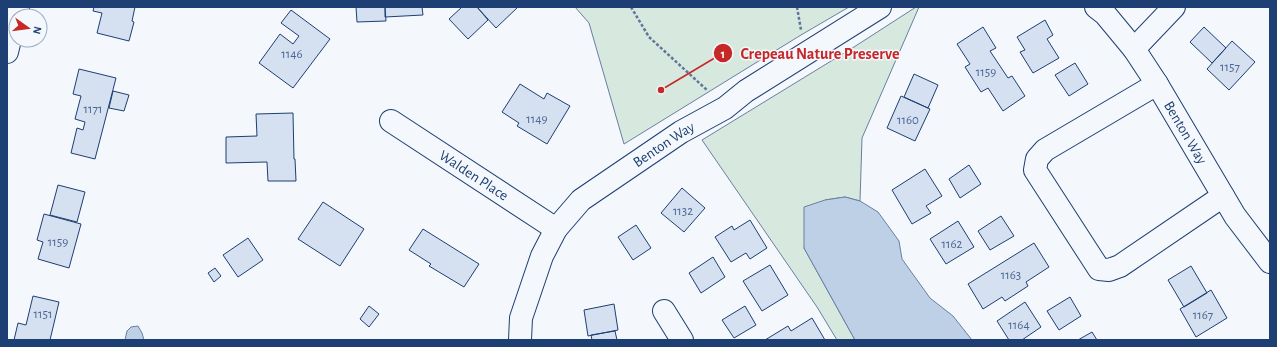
<svg xmlns="http://www.w3.org/2000/svg" width="1277" height="347" font-family="'Alegreya Sans',sans-serif">
<rect width="100%" height="100%" fill="#f4f7fb"/>
<path fill="#d7e8df" stroke="#687fa3" d="M575 7H849L801 35 624 144 589 23Z
M916 7H919L862 138 860 201 845 197 825 200 804 248 855 340H837L817 307 702 140 854 47Z"/>
<path fill="#bed0e5" stroke="#687fa3" d="M845 197 860 201 878 212 899 241 902 259 930 298 953 316 972 340H855L804 248V207L825 200Z
M138 326 142 333 144 340H125L127 331 131 327Z"/>
<path fill="#d5e0f0" stroke="#1d3f73" d="M94 7H135L132 21 134 22 129 41 97 33 102 13 93 11Z
M356 7H385L386 21 357 22Z
M385 7H422L423 15 385 17Z
M462 7H477L488 20 468 39 449 19Z
M477 7H518L496 28Z
M291 10 330 39 293 88 259 63 280 34 293 44 299 36 281 23Z
M1045 20 1053 35 1047 39 1059 58 1033 73 1020 52 1025 50 1017 37Z
M983 27 996 48 990 51 1008 78 1012 76 1025 96 1003 111 988 88 981 92 965 67 970 64 957 44Z
M1204 27 1226 48 1212 63 1190 42Z
M1232 41 1255 62 1229 90 1207 69Z
M1075 63 1088 84 1069 96 1055 75Z
M79 69 116 78 95 159 71 153 77 128 83 130 85 122 75 119 81 96 73 94Z
M914 74 938 85 928 108 904 97Z
M520 84 544 99 547 93 570 106 547 144 517 126 519 123 502 112Z
M113 91 129 95 124 111 109 108Z
M901 96 930 109 915 141 887 128Z
M293 113 294 159H295L296 181H268L267 162 226 163V137L257 136 256 114Z
M969 165 981 184 960 198 949 179Z
M925 169 942 196 926 206 931 213 912 224 892 190Z
M58 185 85 192 77 222 50 215Z
M682 188 705 208 684 232 661 213Z
M323 202 364 229 340 266 298 239Z
M44 214 81 224 69 268 38 259 43 242 37 240Z
M1001 216 1014 236 990 250 978 231Z
M750 220 767 248 750 259 746 253 731 262 715 237 732 226 734 230Z
M958 221 974 247 946 264 930 239Z
M636 225 651 248 633 260 618 237Z
M423 229 479 264 464 287 429 266 431 264 409 250Z
M248 238 263 260 238 277 223 255Z
M1034 243 1049 267 1026 282 1028 286 1005 301 1002 297 983 309 968 284Z
M713 257 725 277 701 293 689 273Z
M770 265 788 295 762 311 743 281Z
M1191 266 1207 293 1184 307 1168 280Z
M215 268 221 276 214 282 208 273Z
M1211 290 1227 318 1196 337 1180 309Z
M33 296 59 302 50 340H14L18 323 26 325Z
M1070 297 1081 316 1059 330 1047 311Z
M1025 302 1041 327 1022 340H1009L997 321Z
M614 304 618 330 588 336 584 310Z
M369 306 379 314 369 327 360 319Z
M745 306 756 325 734 338 722 320Z
M812 318 825 340H765L788 326 791 331Z
M615 331 617 340H592L591 335Z
M1092 332 1097 340H1078Z"/>
<g fill="none" stroke-linecap="round" stroke-linejoin="round">
<g stroke="#1d3f73" stroke-width="24">
<g id="minor">
<path id="s1" d="M1096 7 1105 14 1134 49 1157 84 1235 216 1270 262"/>
<path d="M1134 49 1174 7"/>
<path d="M7 52 18 7"/>
<path d="M1157 84 1045 150 1037 159 1035 170 1099 269 1109 270 1120 266 1223 196"/>
<path id="s2" d="M391 121 556 229"/>
<path d="M664 311 682 340"/>
<path id="s3" d="M520 340 521 318 542 256 556 229 581 200 681 132 725 108 746 91 880 7"/>
</g>
</g>
<path stroke="#5e769c" stroke-width="2.5" stroke-dasharray="3 2" stroke-linecap="butt" d="M631 7 649 37 708 91
M797 7 801 30"/>
<use href="#minor" stroke="#f4f7fb" stroke-width="22"/>
</g>
<g text-anchor="middle" stroke-width="3" stroke-linejoin="round" paint-order="stroke">
<g font-size="13" fill="#4b6792">
<text x="292" y="58">1146</text>
<text x="1230" y="71">1157</text>
<text x="986" y="76">1159</text>
<text x="93" y="113">1171</text>
<text x="537" y="123">1149</text>
<text x="908" y="124">1160</text>
<text x="683" y="215">1132</text>
<text x="58" y="246">1159</text>
<text x="952" y="248">1162</text>
<text x="1011" y="279">1163</text>
<text x="43" y="318">1151</text>
<text x="1203" y="319">1167</text>
<text x="1019" y="329">1164</text>
</g>
<g font-size="15" fill="#1d3f73" stroke="#f4f7fb">
<text dy="5" stroke="none"><textPath href="#s1" startOffset="155">Benton Way</textPath></text>
<text dy="5" stroke="none"><textPath href="#s3" startOffset="256">Benton Way</textPath></text>
<text dy="5" stroke="none"><textPath href="#s2" startOffset="99">Walden Place</textPath></text>
</g>
</g>
<path fill="none" stroke="#c62828" stroke-width="1.5" d="M661 90L723 53"/>
<g fill="#c62828" stroke="#f4f7fb" stroke-width="1.5">
<circle cx="661" cy="90" r="4"/>
<circle cx="723" cy="53" r="10"/>
</g>
<g font-size="12" text-anchor="middle" font-weight="bold" fill="#fff">
<text x="723" y="58">1</text>
</g>
<g font-size="16" text-anchor="middle" font-weight="bold" fill="#c62828" stroke="#f4f7fb" stroke-width="3" stroke-linejoin="round" paint-order="stroke">
<text x="820" y="59">Crepeau Nature Preserve</text>
</g>
<rect width="1277" height="347" fill="none" stroke="#1d3f73" stroke-width="16"/>
<g transform="translate(28 28) rotate(104)"><circle r="19" fill="#f4f7fb" stroke="#9eadc5"/>
<path d="M0-3L7 15L0 10L-7 15Z" fill="#c62828"/>
<text y="-6" font-size="11" font-weight="bold" text-anchor="middle" fill="#1d3f73">N</text>
</g>
</svg>
